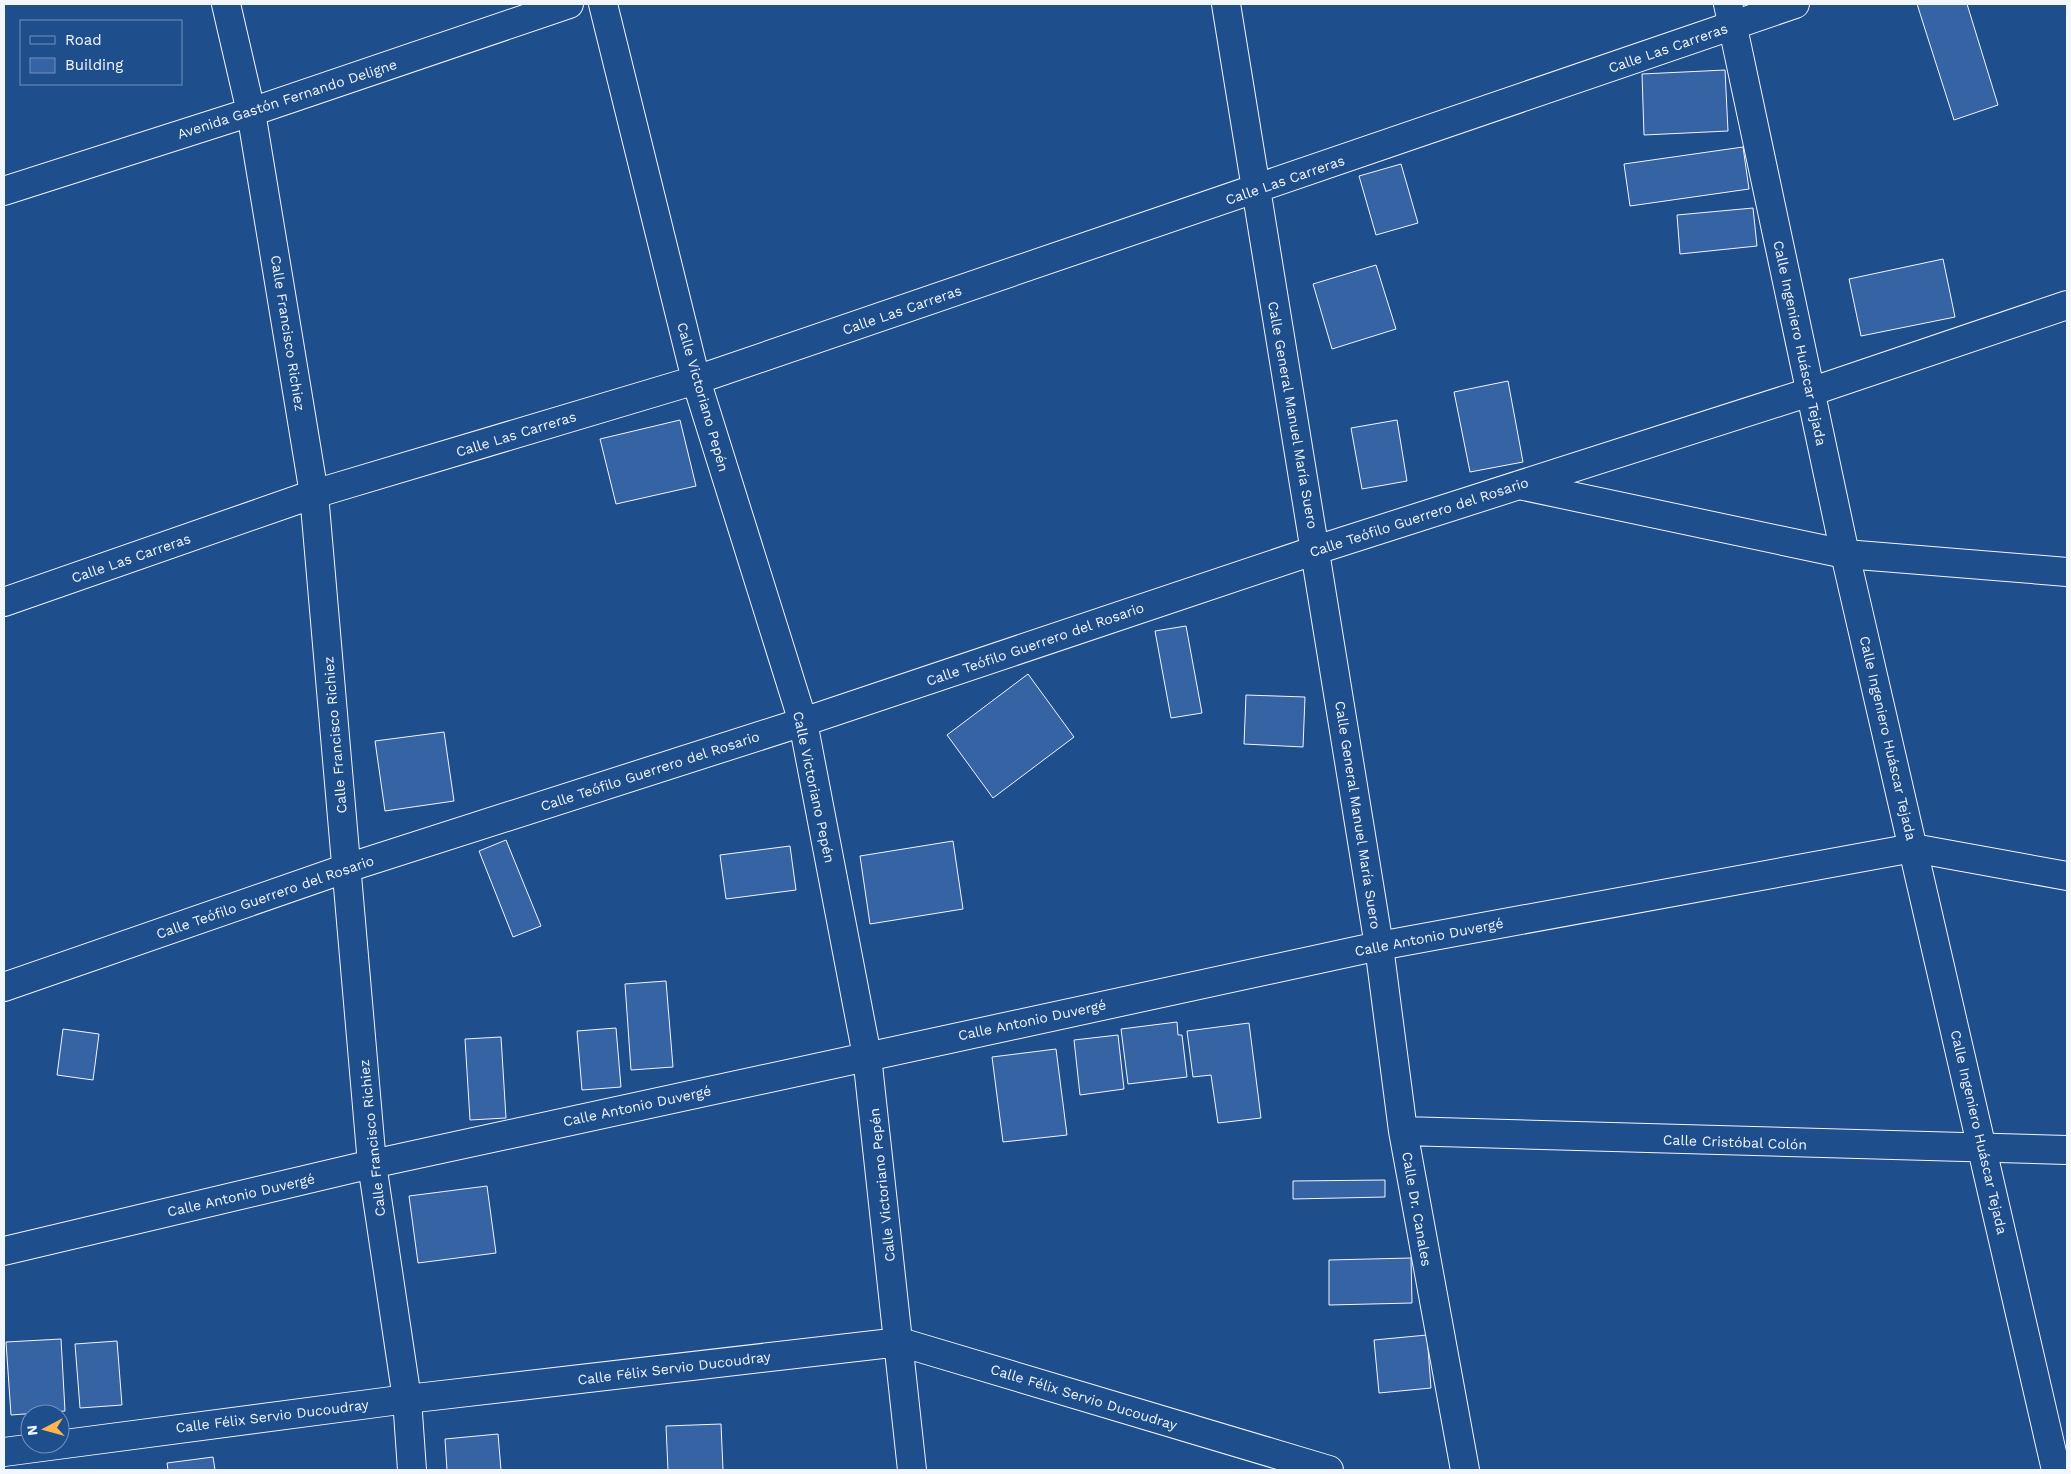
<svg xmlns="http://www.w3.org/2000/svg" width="2071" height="1474" font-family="'Work Sans',sans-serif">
<rect width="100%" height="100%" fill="#1f4e8c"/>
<path fill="#3563a3" stroke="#f2f6ff" d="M1917 4H1967L1998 105 1954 120Z
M1725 70 1728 131 1644 135 1642 74Z
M1743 147 1749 189 1630 206 1624 164Z
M1401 164 1418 223 1376 235 1359 176Z
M1753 208 1757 246 1680 254 1677 215Z
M1943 259 1955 317 1861 336 1849 279Z
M1376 265 1396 329 1332 349 1313 284Z
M1508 381 1523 462 1470 472 1454 392Z
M680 420 696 486 616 504 600 439Z
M1397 420 1407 481 1362 489 1351 428Z
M1186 626 1202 713 1171 718 1155 631Z
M1028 674 1074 737 993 798 947 735Z
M1246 695 1305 697 1303 747 1244 744Z
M444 732 454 801 385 811 375 741Z
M506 840 541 926 513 937 479 851Z
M953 841 963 909 870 924 860 856Z
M790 846 796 890 726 899 720 855Z
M666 981 673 1067 631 1070 625 984Z
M1177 1022 1178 1035H1182L1187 1077 1128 1084 1121 1029Z
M1249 1023 1261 1118 1218 1123 1211 1075 1193 1077 1187 1031Z
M616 1028 621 1087 582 1090 577 1031Z
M63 1029 99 1034 93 1080 57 1075Z
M1118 1035 1124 1089 1080 1095 1074 1040Z
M501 1037 506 1118 470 1120 465 1039Z
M1056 1049 1067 1135 1003 1142 992 1057Z
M1385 1180V1197L1293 1199V1181Z
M487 1186 496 1253 418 1263 409 1196Z
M1411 1258 1412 1303 1329 1305V1260Z
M1427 1335 1431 1388 1379 1393 1374 1340Z
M61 1339 65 1411 11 1415 6 1342Z
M117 1341 122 1405 80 1408 75 1344Z
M721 1424 723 1470H668L666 1426Z
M498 1434 501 1470H447L445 1439Z
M213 1457 215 1470H168L167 1463Z"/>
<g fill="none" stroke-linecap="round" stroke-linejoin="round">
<g stroke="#f2f6ff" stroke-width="30">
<path id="minor" d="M226 4 251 112 314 494 372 1164 407 1399 412 1470
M603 4 696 380 803 722 867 1056 912 1470
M1226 4 1379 946 1403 1131 1465 1470
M4 191 251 112 569 4
M1519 485 1845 554 2067 572
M4 602 314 494 696 380 1795 4
M4 987 347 868 803 722 1316 550 1810 392 2067 305
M1403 1131 2067 1150
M4 1251 372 1164 1379 946 1913 848 2067 876
M4 1452 407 1399 900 1342 1329 1470"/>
</g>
<g stroke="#f2f6ff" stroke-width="30">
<path id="major" d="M1728 4 1845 554 2056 1470"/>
</g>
<use href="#minor" stroke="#1f4e8c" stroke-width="28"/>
<use href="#major" stroke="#1f4e8c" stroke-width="28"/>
</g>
<g text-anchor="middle" stroke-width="4" stroke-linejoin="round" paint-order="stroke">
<g font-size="14" fill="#f2f6ff" stroke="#1f4e8c">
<text transform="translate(1668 48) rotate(-19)" y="5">Calle Las Carreras</text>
<text transform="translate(287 99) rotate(-18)" y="5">Avenida Gastón Fernando Deligne</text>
<text transform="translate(1285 180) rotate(-19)" y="5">Calle Las Carreras</text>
<text transform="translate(902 310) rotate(-19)" y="5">Calle Las Carreras</text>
<text transform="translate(288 333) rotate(81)" y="5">Calle Francisco Richiez</text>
<text transform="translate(1800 343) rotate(78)" y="5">Calle Ingeniero Huáscar Tejada</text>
<text transform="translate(703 397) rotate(74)" y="5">Calle Victoriano Pepén</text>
<text transform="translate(1293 415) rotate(80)" y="5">Calle General Manuel María Suero</text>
<text transform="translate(516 434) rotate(-17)" y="5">Calle Las Carreras</text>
<text transform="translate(1419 517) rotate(-18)" y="5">Calle Teófilo Guerrero del Rosario</text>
<text transform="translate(131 558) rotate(-19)" y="5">Calle Las Carreras</text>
<text transform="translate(1035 644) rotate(-19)" y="5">Calle Teófilo Guerrero del Rosario</text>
<text transform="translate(335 735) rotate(-95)" y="5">Calle Francisco Richiez</text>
<text transform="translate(1888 738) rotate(77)" y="5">Calle Ingeniero Huáscar Tejada</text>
<text transform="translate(650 771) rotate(-18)" y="5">Calle Teófilo Guerrero del Rosario</text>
<text transform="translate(814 787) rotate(78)" y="5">Calle Victoriano Pepén</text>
<text transform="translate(1358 815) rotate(81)" y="5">Calle General Manuel María Suero</text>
<text transform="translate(265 897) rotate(-19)" y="5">Calle Teófilo Guerrero del Rosario</text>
<text transform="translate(1429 937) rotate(-11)" y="5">Calle Antonio Duvergé</text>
<text transform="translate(1032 1020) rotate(-12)" y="5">Calle Antonio Duvergé</text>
<text transform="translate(637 1106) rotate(-12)" y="5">Calle Antonio Duvergé</text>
<text transform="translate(1979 1132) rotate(77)" y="5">Calle Ingeniero Huáscar Tejada</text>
<text transform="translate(372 1138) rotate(-96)" y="5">Calle Francisco Richiez</text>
<text transform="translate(1735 1142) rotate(2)" y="5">Calle Cristóbal Colón</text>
<text transform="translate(882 1185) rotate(-96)" y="5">Calle Victoriano Pepén</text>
<text transform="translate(241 1195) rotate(-13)" y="5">Calle Antonio Duvergé</text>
<text transform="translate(1417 1209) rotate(80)" y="5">Calle Dr. Canales</text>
<text transform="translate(674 1368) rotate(-7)" y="5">Calle Félix Servio Ducoudray</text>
<text transform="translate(1084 1397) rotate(17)" y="5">Calle Félix Servio Ducoudray</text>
<text transform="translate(272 1416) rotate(-7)" y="5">Calle Félix Servio Ducoudray</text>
</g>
</g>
<rect width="2071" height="1474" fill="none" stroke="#f2f6ff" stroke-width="10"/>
<rect x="20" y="20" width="162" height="65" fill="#1f4e8c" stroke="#7391ba"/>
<rect x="30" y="36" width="25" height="8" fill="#1f4e8c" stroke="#7391ba"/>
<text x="65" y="45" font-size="15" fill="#f2f6ff">Road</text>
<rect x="30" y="58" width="25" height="15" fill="#3563a3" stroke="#7391ba"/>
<text x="65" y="70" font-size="15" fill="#f2f6ff">Building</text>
<g transform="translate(45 1429) rotate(264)"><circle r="24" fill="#1f4e8c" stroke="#7391ba"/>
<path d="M0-4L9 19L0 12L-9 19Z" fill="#ffb74d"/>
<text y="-8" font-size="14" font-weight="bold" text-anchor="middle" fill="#f2f6ff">N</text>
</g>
</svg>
